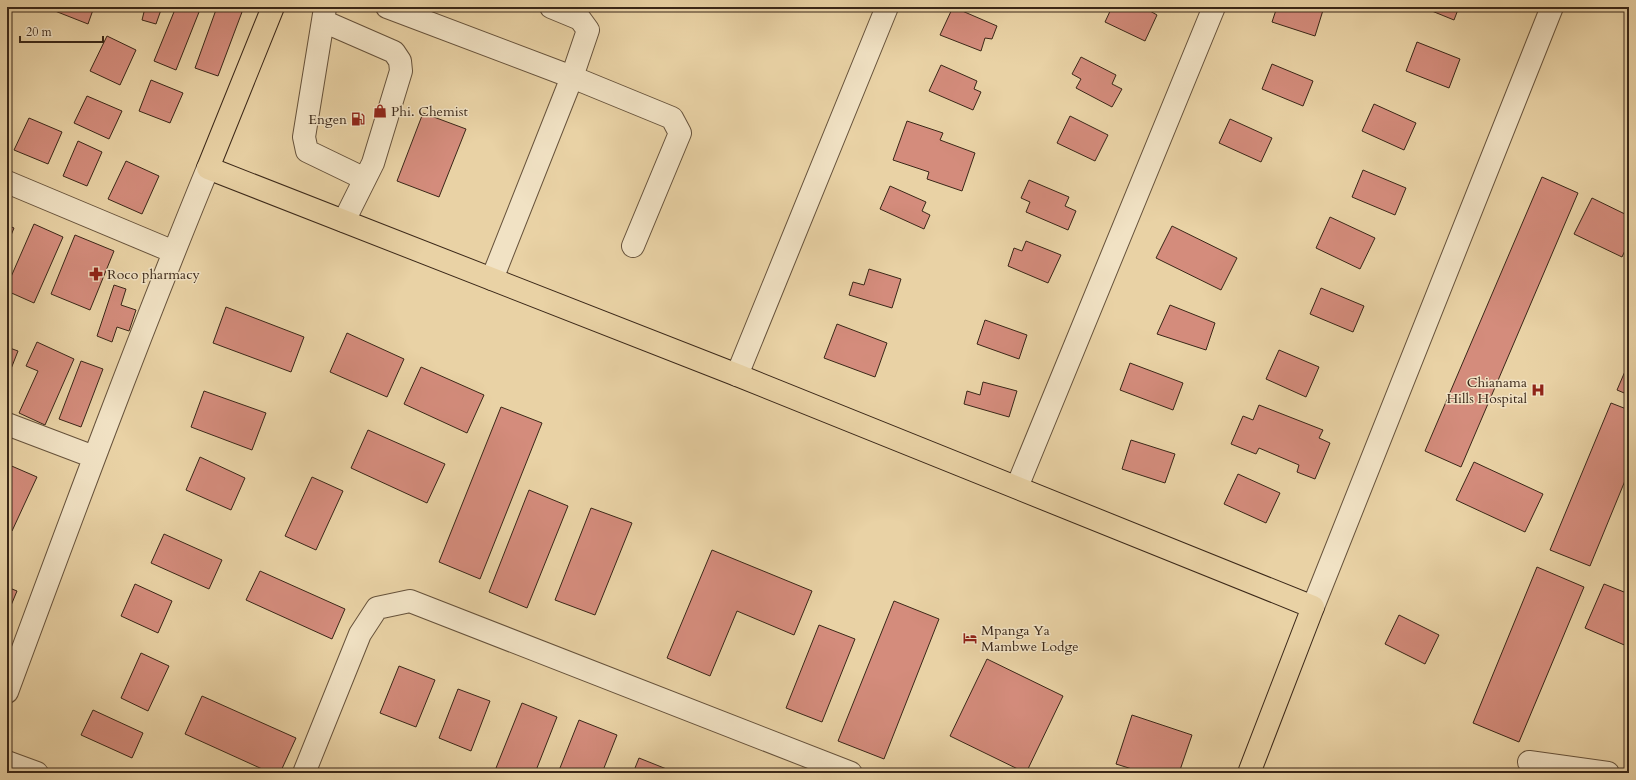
<svg xmlns="http://www.w3.org/2000/svg" width="1636" height="780" font-family="Cardo,serif">
<rect width="100%" height="100%" fill="#e9d2a5"/>
<filter id="stains"><feTurbulence type="fractalNoise" baseFrequency=".005" numOctaves="4"/><feColorMatrix values="0 0 0 0 .2 0 0 0 0 .09 0 0 0 0 .02 0 0 0 .5 -.17"/></filter>
<radialGradient id="worn" r=".72"><stop offset=".6" stop-color="#630" stop-opacity="0"/><stop offset="1" stop-color="#630" stop-opacity=".3"/></radialGradient>
<path fill="#d48c7c" stroke="#3a2718" d="M56 7H94L88 24 55 11Z
M143 7H162L156 24 142 20 145 8Z
M176 7H201L176 70 154 61Z
M217 7H228L242 12 218 76 195 68Z
M953 7 997 26 992 39 985 38 981 51 940 35Z
M1112 7H1143L1157 15 1145 41 1105 22Z
M1277 7H1324L1315 36 1272 22Z
M1422 7H1459L1454 20Z
M107 36 136 50 120 85 90 71Z
M1417 42 1460 59 1449 88 1406 71Z
M1081 57 1116 75 1112 84 1122 89 1112 107 1076 88 1081 79 1072 74Z
M1272 64 1313 81 1303 106 1262 89Z
M941 65 977 81 974 89 981 92 973 110 929 91Z
M151 80 183 93 170 123 139 111Z
M87 96 122 111 109 139 74 123Z
M1374 104 1416 123 1404 150 1362 131Z
M423 113 466 129 439 197 397 181Z
M1070 116 1108 135 1095 161 1057 143Z
M29 118 62 132 48 164 14 150Z
M1230 119 1272 138 1261 162 1219 143Z
M907 121 943 133 940 140 975 153 962 191 927 179 929 172 893 160Z
M78 141 102 152 87 186 63 176Z
M126 161 159 176 142 214 108 199Z
M1363 170 1406 188 1395 215 1352 197Z
M1542 177 1578 193 1461 467 1425 451Z
M1029 180 1069 197 1065 206 1076 211 1068 230 1026 212 1030 202 1021 198Z
M890 186 926 202 922 211 930 215 924 229 880 209Z
M1592 198 1629 216V242L1622 257 1574 234Z
M1330 217 1375 238 1360 269 1316 248Z
M34 224 63 237 34 303 7 291V286Z
M7 225 14 228 7 245Z
M1172 226 1237 258 1221 290 1156 258Z
M75 235 114 251 90 310 51 294Z
M1026 241 1061 255 1048 283 1008 266 1014 248 1022 251Z
M869 269 901 279 892 308 849 295 853 282 864 285Z
M114 285 126 289 121 305 136 310 129 331 117 327 112 342 97 336Z
M1321 288 1364 306 1353 332 1310 314Z
M1170 305 1215 323 1206 350 1157 334Z
M226 307 304 337 291 372 213 343Z
M985 320 1027 335 1019 359 977 344Z
M837 324 887 343 875 377 824 358Z
M347 333 404 359 387 397 330 372Z
M37 342 74 359 45 425 19 413 38 371 26 366Z
M7 347 18 351 7 379Z
M1279 350 1319 367 1306 397 1266 379Z
M81 361 103 369 81 427 59 419Z
M1629 362V395L1617 390Z
M1130 363 1183 383 1173 410 1120 390Z
M421 367 484 395 467 433 404 404Z
M983 382 1017 391 1009 417 964 404 967 391 980 395Z
M204 391 266 413 252 450 191 427Z
M1611 403 1629 410V471L1590 566 1550 550Z
M1259 405 1323 430 1319 438 1330 443 1315 479 1297 472 1299 465 1259 448 1256 454 1231 444 1243 416 1253 420Z
M501 407 542 423 480 579 439 562Z
M368 430 445 464 427 503 351 468Z
M1131 440 1175 454 1165 483 1122 469Z
M200 457 245 478 231 510 186 490Z
M1474 462 1543 494 1525 532 1456 500Z
M7 464 37 477 12 531 7 528Z
M1238 474 1280 493 1266 523 1224 504Z
M312 477 343 491 316 550 285 536Z
M529 490 568 506 527 608 489 592Z
M591 508 632 523 595 615 555 600Z
M164 534 222 560 209 589 151 563Z
M712 550 812 591 794 635 737 611 710 676 667 658Z
M1537 567 1584 587 1519 742 1473 723Z
M260 571 345 609 332 639 246 600Z
M135 584 172 601 158 633 121 616Z
M1604 584 1629 594V647L1585 628Z
M7 587 17 591 7 615Z
M894 601 939 619 884 759 838 741Z
M1399 615 1439 635 1425 664 1385 644Z
M819 625 855 639 822 722 786 708Z
M141 653 169 666 148 711 121 698Z
M987 659 1063 696 1026 773 950 736Z
M399 666 435 680 416 727 380 713Z
M458 689 490 701 471 751 439 738Z
M202 696 296 738 280 773H271L185 734Z
M522 703 557 717 535 773H508L496 768Z
M93 710 143 733 132 758 81 735Z
M1132 715 1192 735 1179 773H1145L1116 764Z
M579 720 617 735 602 773H558Z
M639 758 669 770 667 773H633Z"/>
<g fill="none" stroke-linecap="round" stroke-linejoin="round">
<g stroke="#66523b" stroke-width="24">
<path id="minor" d="M387 7 572 77 672 118 680 133 633 246
M325 8 304 137 307 151 365 179
M323 21 394 52 400 61 401 71 373 163 344 221
M7 182 174 252
M492 279 572 77 588 30 580 19 551 7
M737 375 887 7
M7 424 94 457
M1017 487 1214 7
M1313 607 1552 7
M7 692C72 516 137 341 208 168
M7 762 37 773
M1529 762 1608 773
M304 773 360 634 377 608 410 601 851 773"/>
</g>
<g stroke="#3a2718" stroke-width="24">
<path id="major" d="M273 7 208 168 737 375 1313 607 1249 773"/>
</g>
<use href="#minor" stroke="#f1e2c4" stroke-width="22"/>
<use href="#major" stroke="#e9d2a5" stroke-width="22"/>
</g>
<defs>
<g id="shop-bare" transform="scale(1.08)"><path d="M-5-2.5h2.3a2.7 3.5 0 0 1 5.4 0H5L5.5 6h-11ZM-1.5-2.5h3a1.5 2.3 0 0 0-3 0Z" fill="#8f2418" stroke="#f1e2c4" stroke-width="2.5" paint-order="stroke"/></g>
<g id="fuel-bare" transform="scale(1.08)"><path d="M-5.5-6h7V0h2V4h1.3V-2.5L3-4.5l.8-.8L6-3V5H2.5V1h-1V6h-7ZM-4.2-4.7v3.2H.2V-4.7Z" fill="#8f2418" stroke="#f1e2c4" stroke-width="2.5" paint-order="stroke"/></g>
<g id="pharmacy-bare" transform="scale(1.08)"><path d="M-2-6h4v4h4v4h-4v4h-4v-4h-4v-4h4Z" fill="#8f2418" stroke="#f1e2c4" stroke-width="2.5" paint-order="stroke"/></g>
<g id="hospital-bare" transform="scale(1.08)"><path d="M-5-5h3v3.5h4V-5h3V5h-3V1.5h-4V5h-3Z" fill="#8f2418" stroke="#f1e2c4" stroke-width="2.5" paint-order="stroke"/></g>
<g id="hotel-bare" transform="scale(1.08)"><path d="M-6-4.5h1.5V1H6V5H4.5V3h-9V5H-6ZM-4 0a1.8 1.8 0 1 1 3.6 0ZM.5 0V-2.5h3Q6-2.5 6 0Z" fill="#8f2418" stroke="#f1e2c4" stroke-width="2.5" paint-order="stroke"/></g>
</defs>
<g fill-rule="evenodd">
<use href="#shop-bare" x="380" y="111"/>
<use href="#fuel-bare" x="358" y="119"/>
<use href="#pharmacy-bare" x="96" y="274"/>
<use href="#hospital-bare" x="1538" y="390"/>
<use href="#hotel-bare" x="970" y="638"/>
</g>
<g text-anchor="middle" stroke-width="3" stroke-linejoin="round" paint-order="stroke">
<g font-size="14" fill="#3a2718" stroke="#f1e2c4" text-anchor="start">
<text x="391" y="116">Phi. Chemist</text>
<text x="347" y="124" text-anchor="end">Engen</text>
<text x="107" y="279">Roco pharmacy</text>
<text x="1527" y="387" text-anchor="end">Chianama<tspan x="1527" dy="16">Hills Hospital</tspan></text>
<text x="981" y="635">Mpanga Ya<tspan x="981" dy="16">Mambwe Lodge</tspan></text>
</g>
</g>
<rect width="1636" height="780" fill="none" stroke="#e9d2a5" stroke-width="24"/>
<rect x="8" y="8" width="1620" height="764" fill="none" stroke="#3a2718" stroke-width="2"/>
<rect x="12" y="12" width="1612" height="756" fill="none" stroke="#3a2718"/>
<path d="M20 36v6h83v-6" fill="none" stroke="#3a2718" stroke-width="2"/>
<text x="26" y="36" font-size="12" fill="#3a2718" stroke="#f1e2c4" stroke-width="3" paint-order="stroke">20 m</text>
<rect width="100%" height="100%" filter="url(#stains)"/>
<rect width="100%" height="100%" fill="url(#worn)"/>
</svg>
